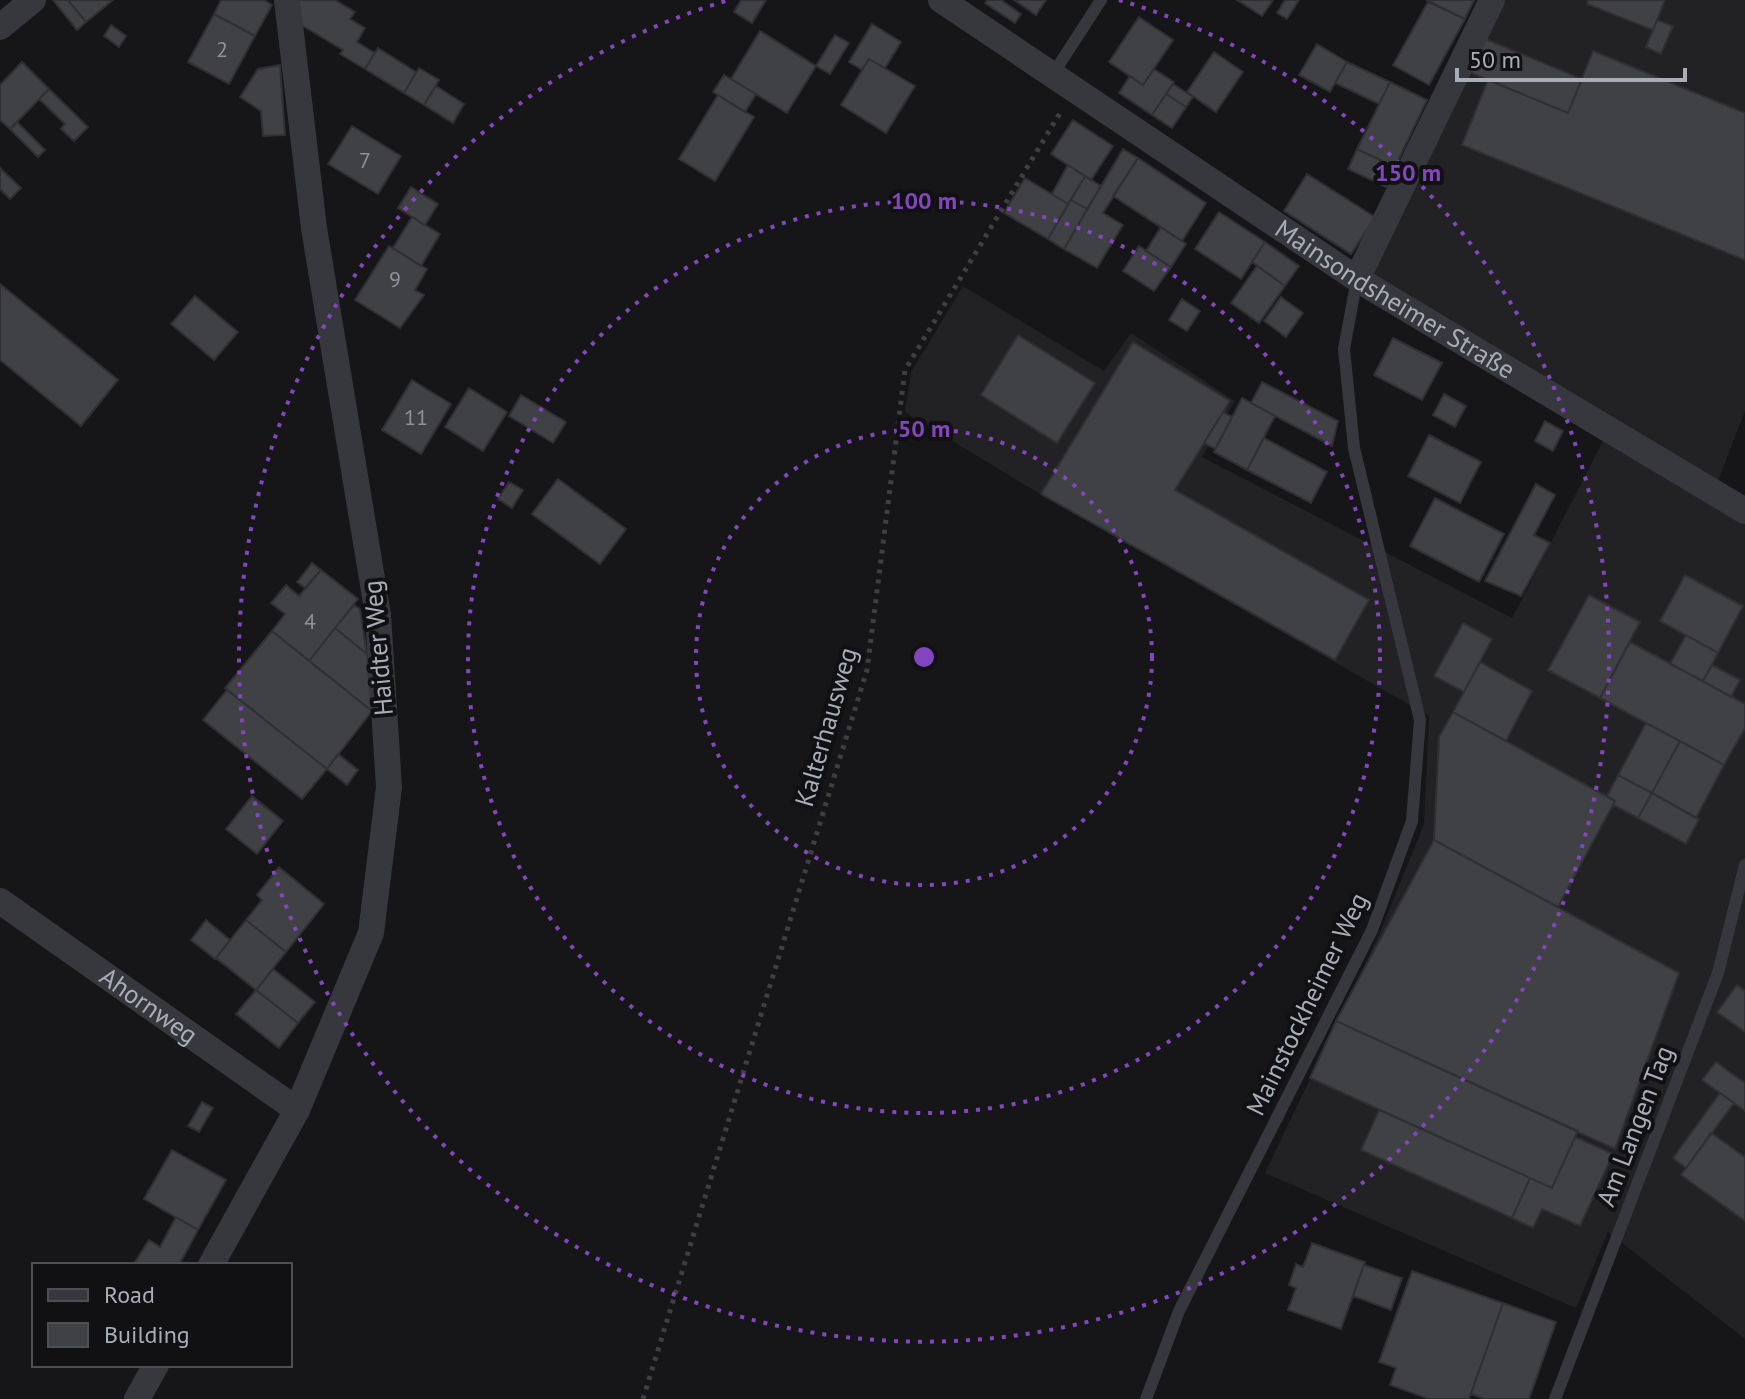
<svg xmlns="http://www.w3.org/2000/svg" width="1745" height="1399" font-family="'PT Sans',sans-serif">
<rect width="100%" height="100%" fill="#161618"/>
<path fill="#222225" d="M1484 0H1745V411L1710 502 1745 525V1339L1608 1232 1576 1308 1265 1173 1379 935 1424 824 1429 716 1040 494 905 412 911 372 963 286 1104 371 1131 333 1235 401 1202 457 1512 618 1603 441 1345 285Z"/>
<path fill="#404145" stroke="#303034" stroke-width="2" d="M53 0H68L86 22 77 30Z
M68 0H113L86 22Z
M221 0H264L272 5 255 36 214 14Z
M296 0H335L355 12 350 19 365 28 357 42 375 53 365 69 340 54 343 50 298 23Z
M741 0H766L752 23 734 12Z
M987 0H1001L1021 14 1015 23 985 3Z
M1014 0H1046L1036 15Z
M1237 0H1273L1262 16Z
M1285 0H1299L1287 19 1277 13Z
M1426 0H1474L1465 19Z
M1588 0H1665L1653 30 1587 4Z
M1428 2 1465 19 1429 85 1393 65Z
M214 14 255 36 229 84 188 62Z
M1139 17 1173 40 1143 85 1109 62Z
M1657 20 1673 26 1661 54 1646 47Z
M872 24 901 42 885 68 869 59 862 70 849 62Z
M111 25 126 36 119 47 104 36Z
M760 31 816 66 787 113 731 79Z
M835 35 849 43 830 74 816 66Z
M1483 38 1582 79 1568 113 1469 72Z
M1317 44 1347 62 1330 92 1299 75Z
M378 48 416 72 404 93 365 69Z
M1593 51 1745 113V260L1462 145 1488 80 1568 113Z
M1214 52 1243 72 1216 112 1187 92Z
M869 59 915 86 886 133 841 105Z
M22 62 49 89 10 129 0 120V85Z
M1347 62 1390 82 1379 104 1335 83Z
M280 65 285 135 263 136 261 111 240 97 258 69Z
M419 68 439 80 424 105 404 93Z
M1154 69 1174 82 1152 115 1119 93 1130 76 1143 85Z
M724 75 756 94 745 112 713 92Z
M1390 82 1427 100 1395 167 1357 149Z
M1173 84 1193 97 1186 107 1166 94Z
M436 86 464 104 453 123 424 105Z
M49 89 88 127 74 141 61 129 65 124 39 99Z
M1166 94 1186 107 1172 128 1152 115Z
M718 95 754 117 715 181 679 159Z
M1073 120 1113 146 1091 180 1051 154Z
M17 122 45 150 38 157 10 129Z
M352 126 401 156 378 194 328 164Z
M1123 149 1138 158 1103 213 1123 225 1097 268 1064 249Z
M1357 149 1395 167 1386 187 1348 169Z
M1138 158 1206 203 1182 241 1113 196Z
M1068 165 1085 176 1068 204 1052 194Z
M0 168 21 188 10 199 0 189Z
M1307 174 1375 217 1351 254 1284 211Z
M1085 176 1101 186 1087 209 1071 200Z
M1025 178 1068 204 1048 239 1004 213Z
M411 187 438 204 425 225 398 208Z
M1071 200 1087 209 1064 249 1048 239Z
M1219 212 1265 242 1241 279 1195 249Z
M412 217 440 234 421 266 393 248Z
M1161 227 1186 244 1171 267 1146 251Z
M1265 242 1299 266 1285 286 1252 262Z
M389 246 427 269 415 290 424 295 400 328 355 300Z
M1139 246 1171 267 1154 291 1123 271Z
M1257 266 1285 286 1259 323 1231 303Z
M0 284 118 380 81 426 0 360Z
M195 296 238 332 214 360 171 324Z
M1281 297 1303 313 1286 337 1264 321Z
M1182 299 1200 311 1187 331 1169 320Z
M1018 335 1095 383 1057 443 981 395Z
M1393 338 1442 363 1422 400 1374 375Z
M1133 342 1230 401 1175 490 1369 600 1335 660 1041 494Z
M412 380 451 404 421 454 382 430Z
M1262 382 1338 421 1332 446 1251 403Z
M469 388 507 412 483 451 445 427Z
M1444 394 1466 406 1455 427 1433 415Z
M521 395 566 422 553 443 509 416Z
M1242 398 1275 416 1247 470 1214 452Z
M1223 412 1232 417 1215 449 1204 443Z
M1545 421 1563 431 1553 451 1535 441Z
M1429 435 1481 462 1460 503 1408 476Z
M1264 438 1327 472 1311 503 1247 470Z
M558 479 626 529 600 564 532 514Z
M509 482 523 490 512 508 498 499Z
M1536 484 1555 495 1534 535 1550 543 1521 596 1485 581Z
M1435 498 1504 534 1479 582 1410 546Z
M312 563 321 570 305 588 297 582Z
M321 570 358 599 309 661 272 631 285 614 271 603 286 585 299 596Z
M1685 575 1743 606 1718 653 1660 621Z
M1589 595 1640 622 1600 698 1548 670Z
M354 605 360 609 367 654 335 628Z
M1463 623 1492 639 1464 692 1434 676Z
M335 628 367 654 372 711 309 661Z
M272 631 372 711 327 769 225 688Z
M1686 635 1718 653 1703 681 1670 664Z
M1630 642 1745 704V728L1724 765 1600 698Z
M1480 662 1532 691 1506 741 1453 712Z
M1712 665 1740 680 1731 697 1703 681Z
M227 690 327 769 302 799 203 720Z
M1453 712 1615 801 1558 907 1434 840 1439 737Z
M1646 723 1680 741 1652 793 1618 775Z
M1680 741 1724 765 1696 818 1652 793Z
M338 754 358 770 347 785 327 769Z
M1618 775 1652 793 1638 818 1613 805 1615 801 1607 796Z
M1652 793 1699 819 1686 844 1638 818Z
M252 796 283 821 257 854 226 829Z
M1434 840 1679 973 1615 1149 1336 1021Z
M279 867 324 904 286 952 246 920 262 900 257 895Z
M206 920 230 940 215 959 191 940Z
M246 920 286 952 256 990 216 958Z
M273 969 315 1002 298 1023 256 990Z
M1737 985 1745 991V1032L1717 1012Z
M256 990 298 1023 279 1048 236 1014Z
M1336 1021 1578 1131 1552 1188 1310 1078Z
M1716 1062 1745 1083V1111L1702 1080Z
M1720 1093 1734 1103 1686 1168 1673 1158Z
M202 1102 213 1108 199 1132 188 1126Z
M1379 1110 1530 1178 1512 1218 1361 1150Z
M1711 1133 1745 1157V1221L1681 1175Z
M1575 1137 1613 1154 1580 1226 1542 1209 1533 1228 1512 1218 1530 1178 1552 1188Z
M172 1150 226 1180 198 1230 144 1199Z
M176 1217 198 1230 179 1265H133L149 1240 160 1247Z
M1312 1243 1365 1262 1341 1329 1288 1310 1296 1288 1289 1285 1296 1264 1303 1267Z
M1364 1265 1402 1278 1391 1310 1353 1296Z
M1412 1271 1503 1303 1469 1399H1429L1390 1385 1396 1368 1379 1362Z
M1503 1303 1556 1322 1529 1399H1484L1471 1394Z"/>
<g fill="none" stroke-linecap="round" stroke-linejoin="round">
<path stroke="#3d3f44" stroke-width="5" stroke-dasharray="4 6" stroke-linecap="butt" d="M643 1399 867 670 905 370 1060 113"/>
<path stroke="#37383d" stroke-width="12" d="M1053 74 1101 0
M1146 1399 1179 1311 1372 930 1412 821 1420 720 1354 448 1344 349 1357 279
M1555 1399 1718 973 1745 865"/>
<g stroke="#37383d" stroke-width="26">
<path id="s1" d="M941 0 1357 279 1745 511"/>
<path d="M0 27 33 0"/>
<path d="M1357 279 1492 0"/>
<path id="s2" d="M0 901 297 1110"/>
<path d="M211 1265 297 1110 371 933 389 787 378 615 314 228 287 0"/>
<path d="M137 1399 156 1365"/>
</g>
</g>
<g fill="none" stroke="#8446be" stroke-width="4" stroke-dasharray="4 8">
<circle cx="924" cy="657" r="228"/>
<circle cx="924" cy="657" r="456"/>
<path d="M1119 0A685 685 0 1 1 729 0"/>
</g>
<g text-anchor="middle" stroke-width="8" stroke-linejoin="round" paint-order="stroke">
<g font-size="22" fill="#8e929b">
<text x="222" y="57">2</text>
<text x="365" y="168">7</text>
<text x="395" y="287">9</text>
<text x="416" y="425">11</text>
<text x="310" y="629">4</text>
</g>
<g font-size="26" fill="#a8adb8" stroke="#111113">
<text dy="9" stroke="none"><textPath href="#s1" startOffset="544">Mainsondsheimer Straße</textPath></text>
<text transform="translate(378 648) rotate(-95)" y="9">Haidter Weg</text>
<text transform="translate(826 727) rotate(-74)" y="9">Kalterhausweg</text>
<text transform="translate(1307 1004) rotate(-64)" y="9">Mainstockheimer Weg</text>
<text dy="9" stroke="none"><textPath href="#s2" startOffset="182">Ahornweg</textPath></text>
<text transform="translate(1635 1126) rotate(-69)" y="9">Am Langen Tag</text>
</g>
</g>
<circle cx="924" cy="657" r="12" fill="#8446be" stroke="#111113" stroke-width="4"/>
<g font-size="24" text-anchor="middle" font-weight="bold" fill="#8446be" stroke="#111113" stroke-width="8" stroke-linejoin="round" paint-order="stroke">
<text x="1408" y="181">150 m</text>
<text x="924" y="209">100 m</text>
<text x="924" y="437">50 m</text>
</g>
<rect x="32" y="1263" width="260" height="104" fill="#111113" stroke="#4d4f55" stroke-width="2"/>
<rect x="48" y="1289" width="40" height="12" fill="#37383d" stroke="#4d4f55" stroke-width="2"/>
<text x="104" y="1303" font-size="24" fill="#a8adb8">Road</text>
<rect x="48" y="1323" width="40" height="24" fill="#404145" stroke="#4d4f55" stroke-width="2"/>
<text x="104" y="1343" font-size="24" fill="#a8adb8">Building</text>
<path d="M1457 68v12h228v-12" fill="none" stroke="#a8adb8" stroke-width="4"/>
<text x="1469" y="68" font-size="24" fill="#a8adb8" stroke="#111113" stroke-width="6" paint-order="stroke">50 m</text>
</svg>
